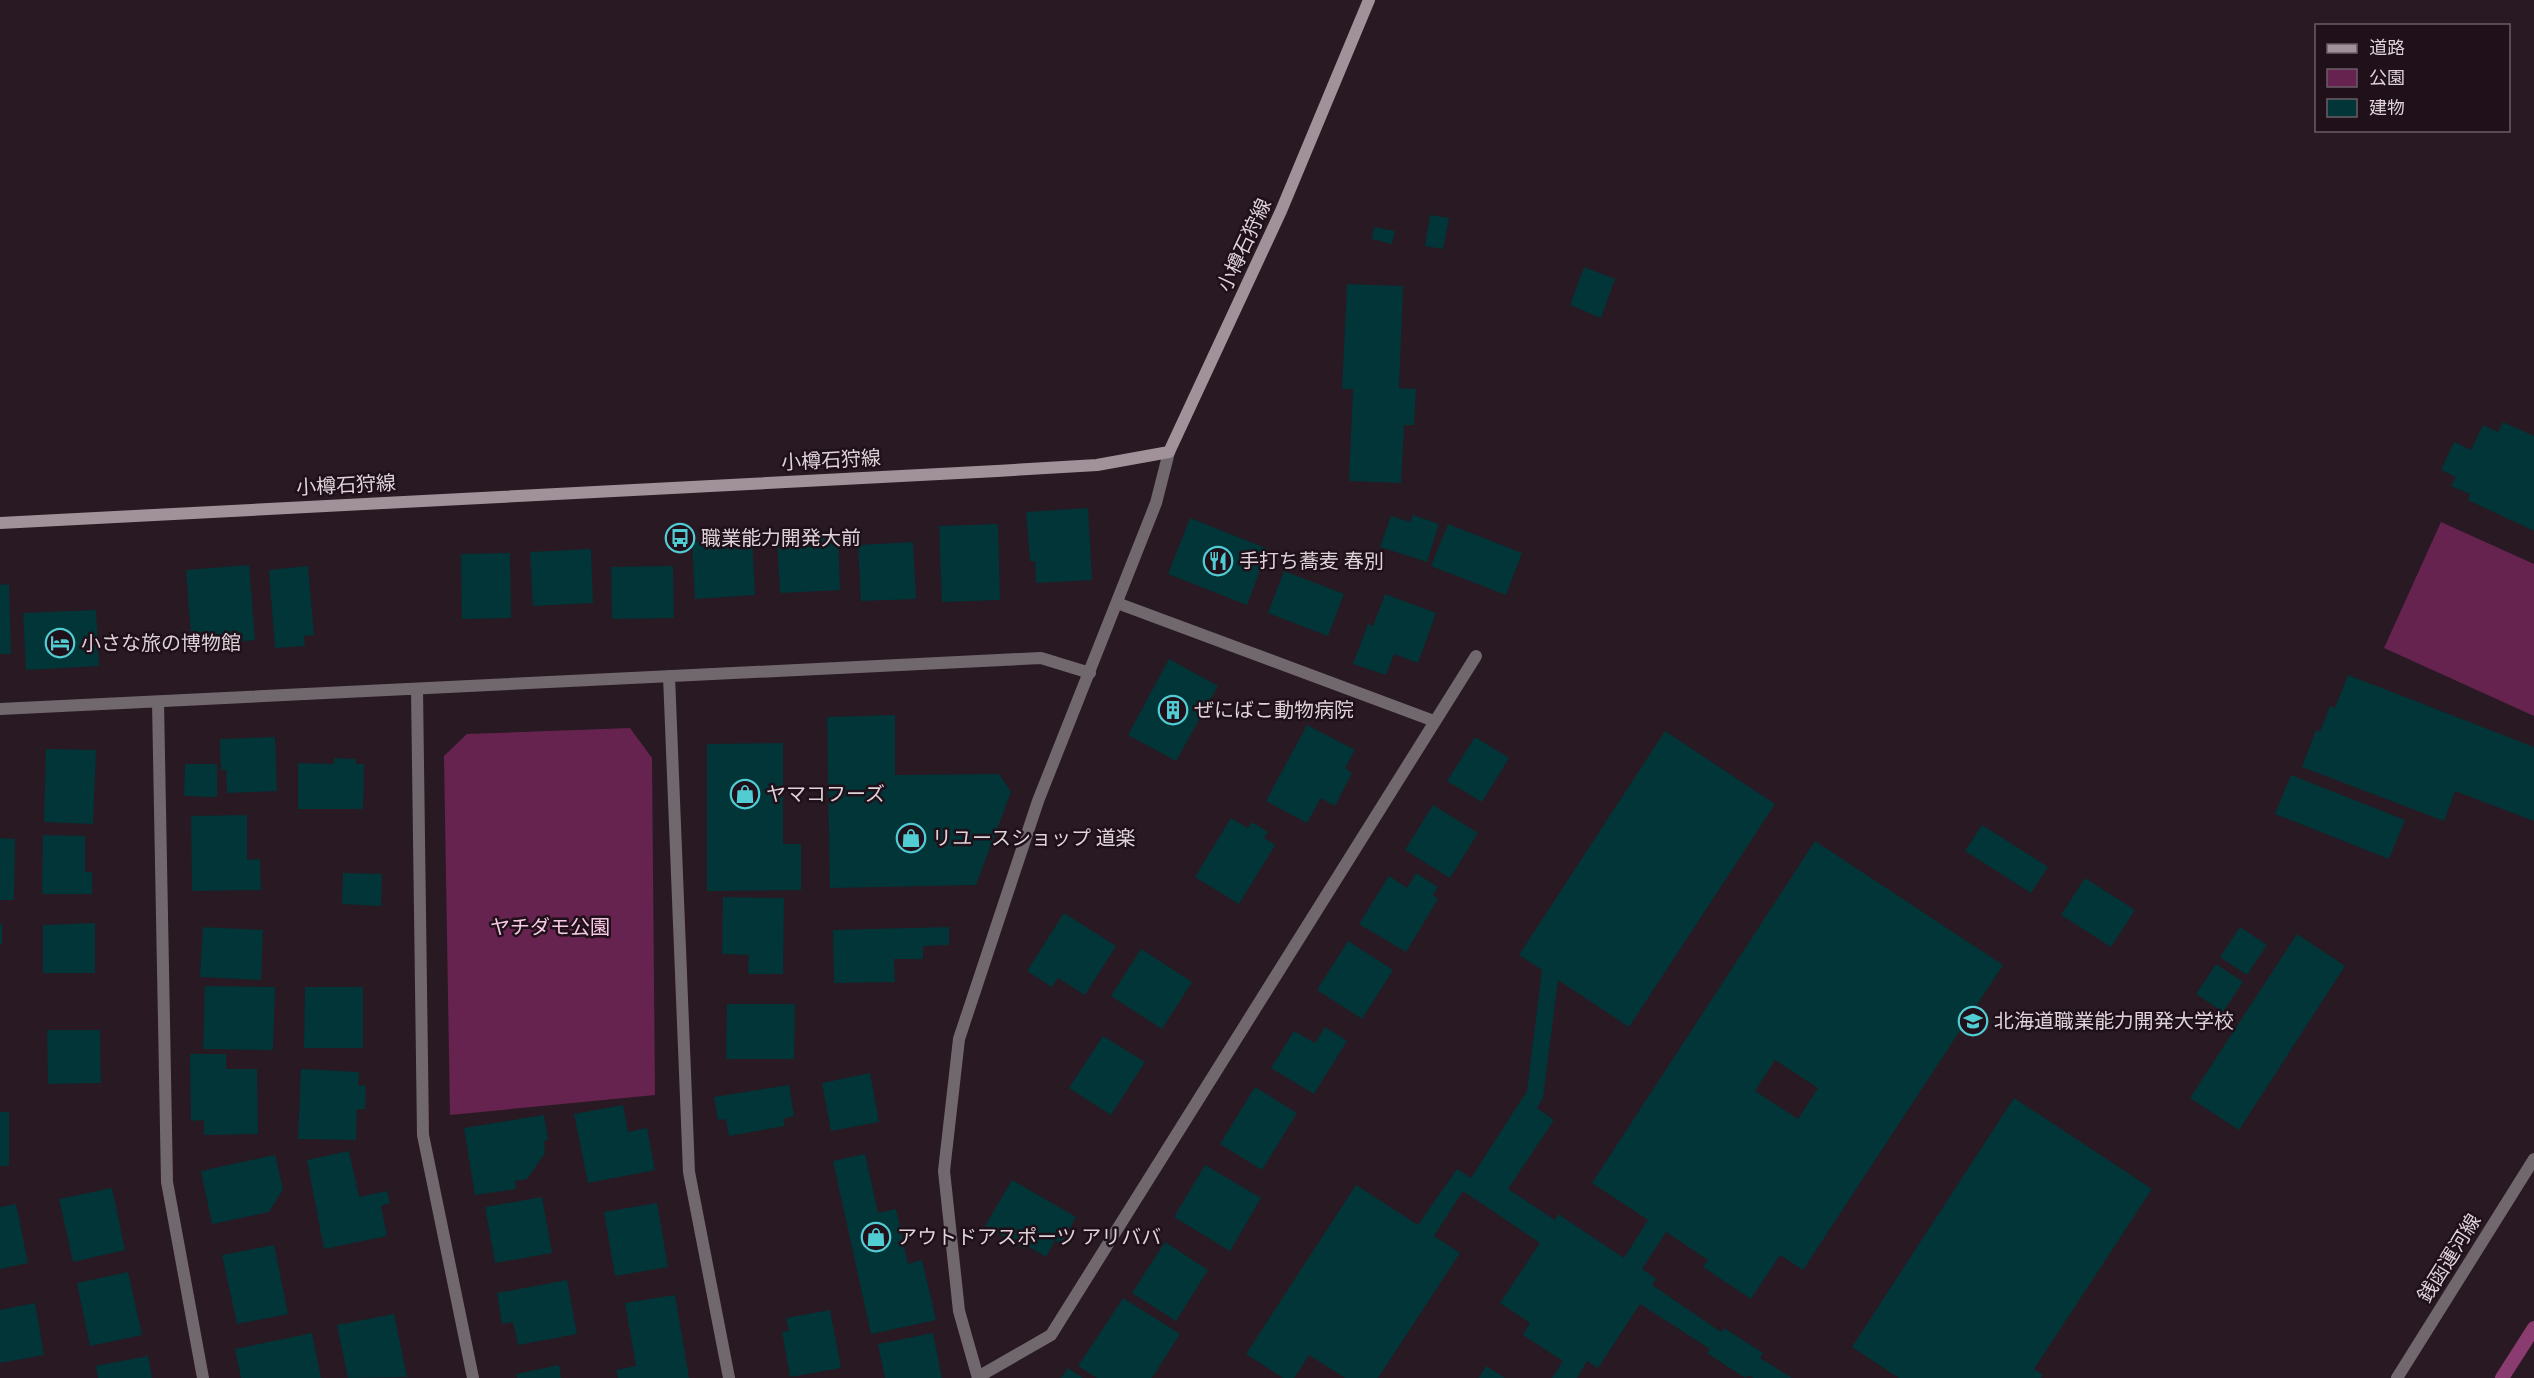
<svg xmlns="http://www.w3.org/2000/svg" width="2534" height="1378" font-family="Karla,'Noto Sans JP',sans-serif">
<rect width="100%" height="100%" fill="#291923"/>
<path fill="#662350" d="M2441 522 2534 564V716L2384 648Z
M630 728 652 758 655 1095 450 1115 444 756 467 734Z"/>
<g fill="none" stroke-linecap="round" stroke-linejoin="round">
<path stroke="#8a3b6f" stroke-width="14" d="M2502 1378 2534 1328"/>
</g>
<path fill="#013538" fill-rule="evenodd" d="M1430 215 1449 218 1443 249 1425 246Z
M1374 227 1395 231 1392 244 1372 239Z
M1584 267 1615 279 1601 318 1570 305Z
M1347 284 1403 286 1399 388 1416 389 1414 425H1404L1401 483 1349 481 1353 389H1342Z
M2503 422 2534 436V531L2468 500 2470 494 2451 486 2456 477 2441 470 2454 442 2471 450 2483 425 2498 432Z
M1088 508 1092 580 1036 583 1035 561H1030L1026 512Z
M1413 515 1439 524 1427 562 1380 547 1391 516 1410 522Z
M1190 518 1268 549 1247 605 1168 574Z
M998 524 1000 600 942 602 939 526Z
M1448 524 1522 553 1506 595 1431 566Z
M838 534 840 590 780 593 777 537Z
M752 538 755 595 695 599 692 542Z
M913 542 916 599 861 601 858 545Z
M591 549 593 603 533 606 530 552Z
M510 553 511 618 462 619 461 554Z
M249 565 255 640 192 646 186 570Z
M308 566 314 635 304 636 305 646 275 648 269 570Z
M673 566 674 618 612 619 611 567Z
M1284 571 1344 594 1328 636 1268 613Z
M9 584 11 654H0V585Z
M1385 594 1436 613 1418 663 1394 654 1386 675 1353 664 1368 624 1373 626Z
M96 610 99 666 26 670 23 613Z
M1169 659 1218 686 1176 761 1128 735Z
M2348 675 2534 747V821L2455 791 2444 821 2302 767 2316 730 2320 732 2330 706 2335 708Z
M895 715V775L999 774 1011 792 976 885 830 888 827 717Z
M1307 725 1355 750 1345 768 1352 773 1335 806 1321 798 1307 823 1266 801Z
M1665 731 1775 804 1629 1027 1558 980 1543 1098 1537 1108 1554 1120 1508 1189 1555 1220 1558 1214 1624 1258 1648 1220 1592 1183 1815 841 2003 965 1803 1270 1780 1255 1751 1299 1703 1267 1708 1260 1666 1232 1642 1269 1656 1279 1652 1285 1721 1332 1724 1328 1763 1353 1760 1358 1792 1378H1753L1749 1375 1745 1378 1707 1353 1710 1349 1640 1304 1598 1368 1587 1361 1577 1378H1552L1563 1361 1523 1335 1530 1323 1500 1303 1540 1243 1463 1191 1434 1236 1460 1253 1378 1378H1345L1309 1355 1294 1378H1283L1246 1354 1356 1185 1418 1225 1457 1169 1471 1178 1527 1091 1542 970 1519 955ZM1775 1060 1818 1088 1798 1119 1755 1091Z
M275 737 277 791 227 793 226 770H221L220 739Z
M1475 737 1509 758 1482 802 1447 781Z
M783 743V844H801V890L707 891V744Z
M46 749 96 750 93 824 44 822Z
M334 758 356 759V764H364L363 809H298V763L334 764Z
M185 764H217V797L184 796Z
M2291 775 2405 820 2389 859 2275 814Z
M1433 805 1478 833 1450 878 1405 850Z
M247 815V860L260 859 261 890 192 891 191 816Z
M1231 818 1248 828 1252 822 1268 832 1264 838 1275 845 1239 904 1195 877Z
M1982 825 2048 867 2031 893 1965 851Z
M43 835 85 836V872H92V894H42Z
M0 838 15 839 14 900H0Z
M343 873 382 874 381 906 342 904Z
M1416 873 1438 887 1433 895 1438 899 1406 952 1359 924 1389 876 1407 888Z
M2085 878 2135 910 2111 947 2061 915Z
M723 897 784 898 783 974H748L749 955 722 954Z
M1064 913 1116 946 1085 995 1058 978 1052 987 1027 971Z
M95 923V973H43V925Z
M0 924H2V944H0Z
M203 927 263 930 261 980 200 977Z
M949 927V945L923 946V959H894L895 982 834 983 833 930Z
M2240 927 2267 945 2247 975 2220 957Z
M2297 934 2345 966 2239 1130 2190 1098Z
M1348 941 1393 970 1362 1019 1317 990Z
M1141 949 1192 982 1162 1029 1111 996Z
M2216 964 2243 982 2223 1012 2196 994Z
M205 986 275 987 273 1050 203 1049Z
M305 987H363V1048H304Z
M727 1004H795L794 1059H726Z
M1325 1027 1347 1041 1314 1094 1271 1068 1294 1031 1315 1043Z
M47 1030H100L101 1083 48 1084Z
M1103 1036 1145 1062 1111 1115 1069 1088Z
M190 1054H226V1069H257L258 1134 204 1135V1120L191 1121Z
M301 1069 359 1072 358 1085 366 1086 365 1109H357L356 1140 298 1139Z
M870 1073 879 1122 831 1131 822 1083Z
M789 1085 794 1116 783 1119 785 1126 729 1136 726 1119 718 1120 714 1097Z
M1255 1087 1297 1113 1262 1170 1220 1144Z
M2014 1098 2152 1189 2034 1369 2043 1375 2041 1378H1899L1852 1347Z
M623 1105 628 1132 647 1128 655 1170 588 1183 574 1114Z
M0 1112H9V1166H0Z
M544 1115 548 1140 544 1141 545 1153 527 1179 515 1181 516 1189 475 1195 464 1128Z
M349 1151 359 1197 387 1191 390 1203 381 1206 387 1236 324 1249 307 1160Z
M865 1154 878 1213 896 1209 908 1264 922 1260 936 1320 871 1334 833 1161Z
M275 1155 283 1189 269 1212 212 1224 201 1171Z
M1205 1165 1261 1198 1230 1251 1174 1217Z
M1012 1180 1076 1217 1061 1244 1055 1240 1046 1257 1026 1245 1025 1249 985 1226Z
M112 1188 125 1250 73 1262 59 1199Z
M542 1197 552 1253 495 1263 485 1207Z
M657 1203 668 1267 615 1276 604 1212Z
M16 1204 28 1263 0 1269V1207Z
M1165 1242 1208 1270 1176 1321 1132 1293Z
M274 1245 288 1314 237 1324 222 1255Z
M128 1272 142 1335 90 1346 77 1283Z
M567 1280 577 1334 518 1345 513 1322 502 1324 497 1293Z
M675 1295 689 1378H618L616 1370 636 1366 625 1303Z
M1123 1298 1180 1334 1152 1378H1097L1078 1366Z
M35 1303 44 1355 0 1363V1310Z
M830 1310 841 1368 790 1377 782 1332 789 1331 786 1318Z
M394 1314 407 1377 348 1378 337 1325Z
M312 1333 321 1378H241L235 1349Z
M933 1333 942 1378H885L878 1344Z
M148 1356 152 1378H98L96 1366Z
M559 1365 561 1378H517L516 1374Z
M1486 1366 1505 1378H1479Z
M1068 1368 1083 1378H1061Z"/>
<g fill="none" stroke-linecap="round" stroke-linejoin="round">
<path stroke="#71686d" stroke-width="12" d="M1117 603 1434 721
M669 676 689 1172 729 1378
M417 689 423 1135 473 1378
M158 702 167 1182 203 1378
M0 709 1041 658 1090 673
M978 1377 1051 1335 1476 656
M978 1378 959 1311 944 1171 959 1039 1038 801 1156 503 1169 452"/>
<path stroke="#71686d" stroke-width="12" d="M2397 1378 2534 1159"/>
<path stroke="#a1929a" stroke-width="12" d="M0 523 997 471 1097 465 1169 452 1281 211 1369 0"/>
</g>
<defs>
<g id="bus-ring" transform="scale(1.5)"><circle r="9.5" fill="#1f1019" stroke="#51ccd3" stroke-width="1.5"/><path d="M-5-6H5V4H4V6H2V4H-2V6H-4V4H-5ZM-3.5-4V0h7V-4ZM-3.5 1.2v1.5H-2V1.2ZM2 1.2v1.5H3.5V1.2Z" fill="#51ccd3"/></g>
<g id="restaurant-ring" transform="scale(1.5)"><circle r="9.5" fill="#1f1019" stroke="#51ccd3" stroke-width="1.5"/><path d="M-5-6h1v4h1v-4h1v4h1v-4h1v5L-1.5 .5V6h-2V.5L-5-1ZM5-6V6H3V1.5H1.5Q1.5-4 5-6Z" fill="#51ccd3"/></g>
<g id="hotel-ring" transform="scale(1.5)"><circle r="9.5" fill="#1f1019" stroke="#51ccd3" stroke-width="1.5"/><path d="M-6-4.5h1.5V1H6V5H4.5V3h-9V5H-6ZM-4 0a1.8 1.8 0 1 1 3.6 0ZM.5 0V-2.5h3Q6-2.5 6 0Z" fill="#51ccd3"/></g>
<g id="building-ring" transform="scale(1.5)"><circle r="9.5" fill="#1f1019" stroke="#51ccd3" stroke-width="1.5"/><path d="M-4-6H4V6H1V3H-1V6H-4ZM-2.5-4.3h1.7v1.8h-1.7ZM.8-4.3h1.7v1.8H.8ZM-2.5-1h1.7V.8h-1.7ZM.8-1h1.7V.8H.8Z" fill="#51ccd3"/></g>
<g id="shop-ring" transform="scale(1.5)"><circle r="9.5" fill="#1f1019" stroke="#51ccd3" stroke-width="1.5"/><path d="M-5-2.5h2.3a2.7 3.5 0 0 1 5.4 0H5L5.5 6h-11ZM-1.5-2.5h3a1.5 2.3 0 0 0-3 0Z" fill="#51ccd3"/></g>
<g id="university-ring" transform="scale(1.5)"><circle r="9.5" fill="#1f1019" stroke="#51ccd3" stroke-width="1.5"/><path d="M0-5L7-2L0 1L-7-2ZM-4 1L0 2.5L4 1V4Q0 6-4 4Z" fill="#51ccd3"/></g>
</defs>
<g fill-rule="evenodd">
<use href="#bus-ring" x="680" y="538"/>
<use href="#restaurant-ring" x="1218" y="561"/>
<use href="#hotel-ring" x="60" y="643"/>
<use href="#building-ring" x="1173" y="710"/>
<use href="#shop-ring" x="745" y="794"/>
<use href="#shop-ring" x="911" y="838"/>
<use href="#university-ring" x="1973" y="1021"/>
<use href="#shop-ring" x="876" y="1237"/>
</g>
<g text-anchor="middle" stroke-width="5" stroke-linejoin="round" paint-order="stroke">
<g font-size="20" fill="#ded3d9" stroke="#1f1019">
<text transform="translate(1244 245) rotate(-65)" y="7">小樽石狩線</text>
<text transform="translate(831 460) rotate(-3)" y="7">小樽石狩線</text>
<text transform="translate(346 485) rotate(-3)" y="7">小樽石狩線</text>
<text transform="translate(2449 1258) rotate(-58)" y="7">銭函運河線</text>
</g>
<g font-size="20" fill="#ded3d9" stroke="#1f1019" text-anchor="start">
<text x="701" y="545">職業能力開発大前</text>
<text x="1239" y="568">手打ち蕎麦 春別</text>
<text x="81" y="650">小さな旅の博物館</text>
<text x="1194" y="717">ぜにばこ動物病院</text>
<text x="766" y="801">ヤマコフーズ</text>
<text x="932" y="845">リユースショップ 道楽</text>
<text x="1994" y="1028">北海道職業能力開発大学校</text>
<text x="897" y="1244">アウトドアスポーツ アリババ</text>
</g>
<g font-size="20" fill="#f7c9e4" stroke="#1f1019">
<text x="550" y="934">ヤチダモ公園</text>
</g>
</g>
<rect x="2315" y="24" width="195" height="108" fill="#1f1019" stroke="#6b5e66" stroke-width="1.5"/>
<rect x="2327" y="44" width="30" height="9" fill="#a1929a" stroke="#6b5e66" stroke-width="1.5"/>
<text x="2369" y="54" font-size="18" fill="#ded3d9">道路</text>
<rect x="2327" y="69" width="30" height="18" fill="#662350" stroke="#6b5e66" stroke-width="1.5"/>
<text x="2369" y="84" font-size="18" fill="#ded3d9">公園</text>
<rect x="2327" y="99" width="30" height="18" fill="#013538" stroke="#6b5e66" stroke-width="1.5"/>
<text x="2369" y="114" font-size="18" fill="#ded3d9">建物</text>
</svg>
